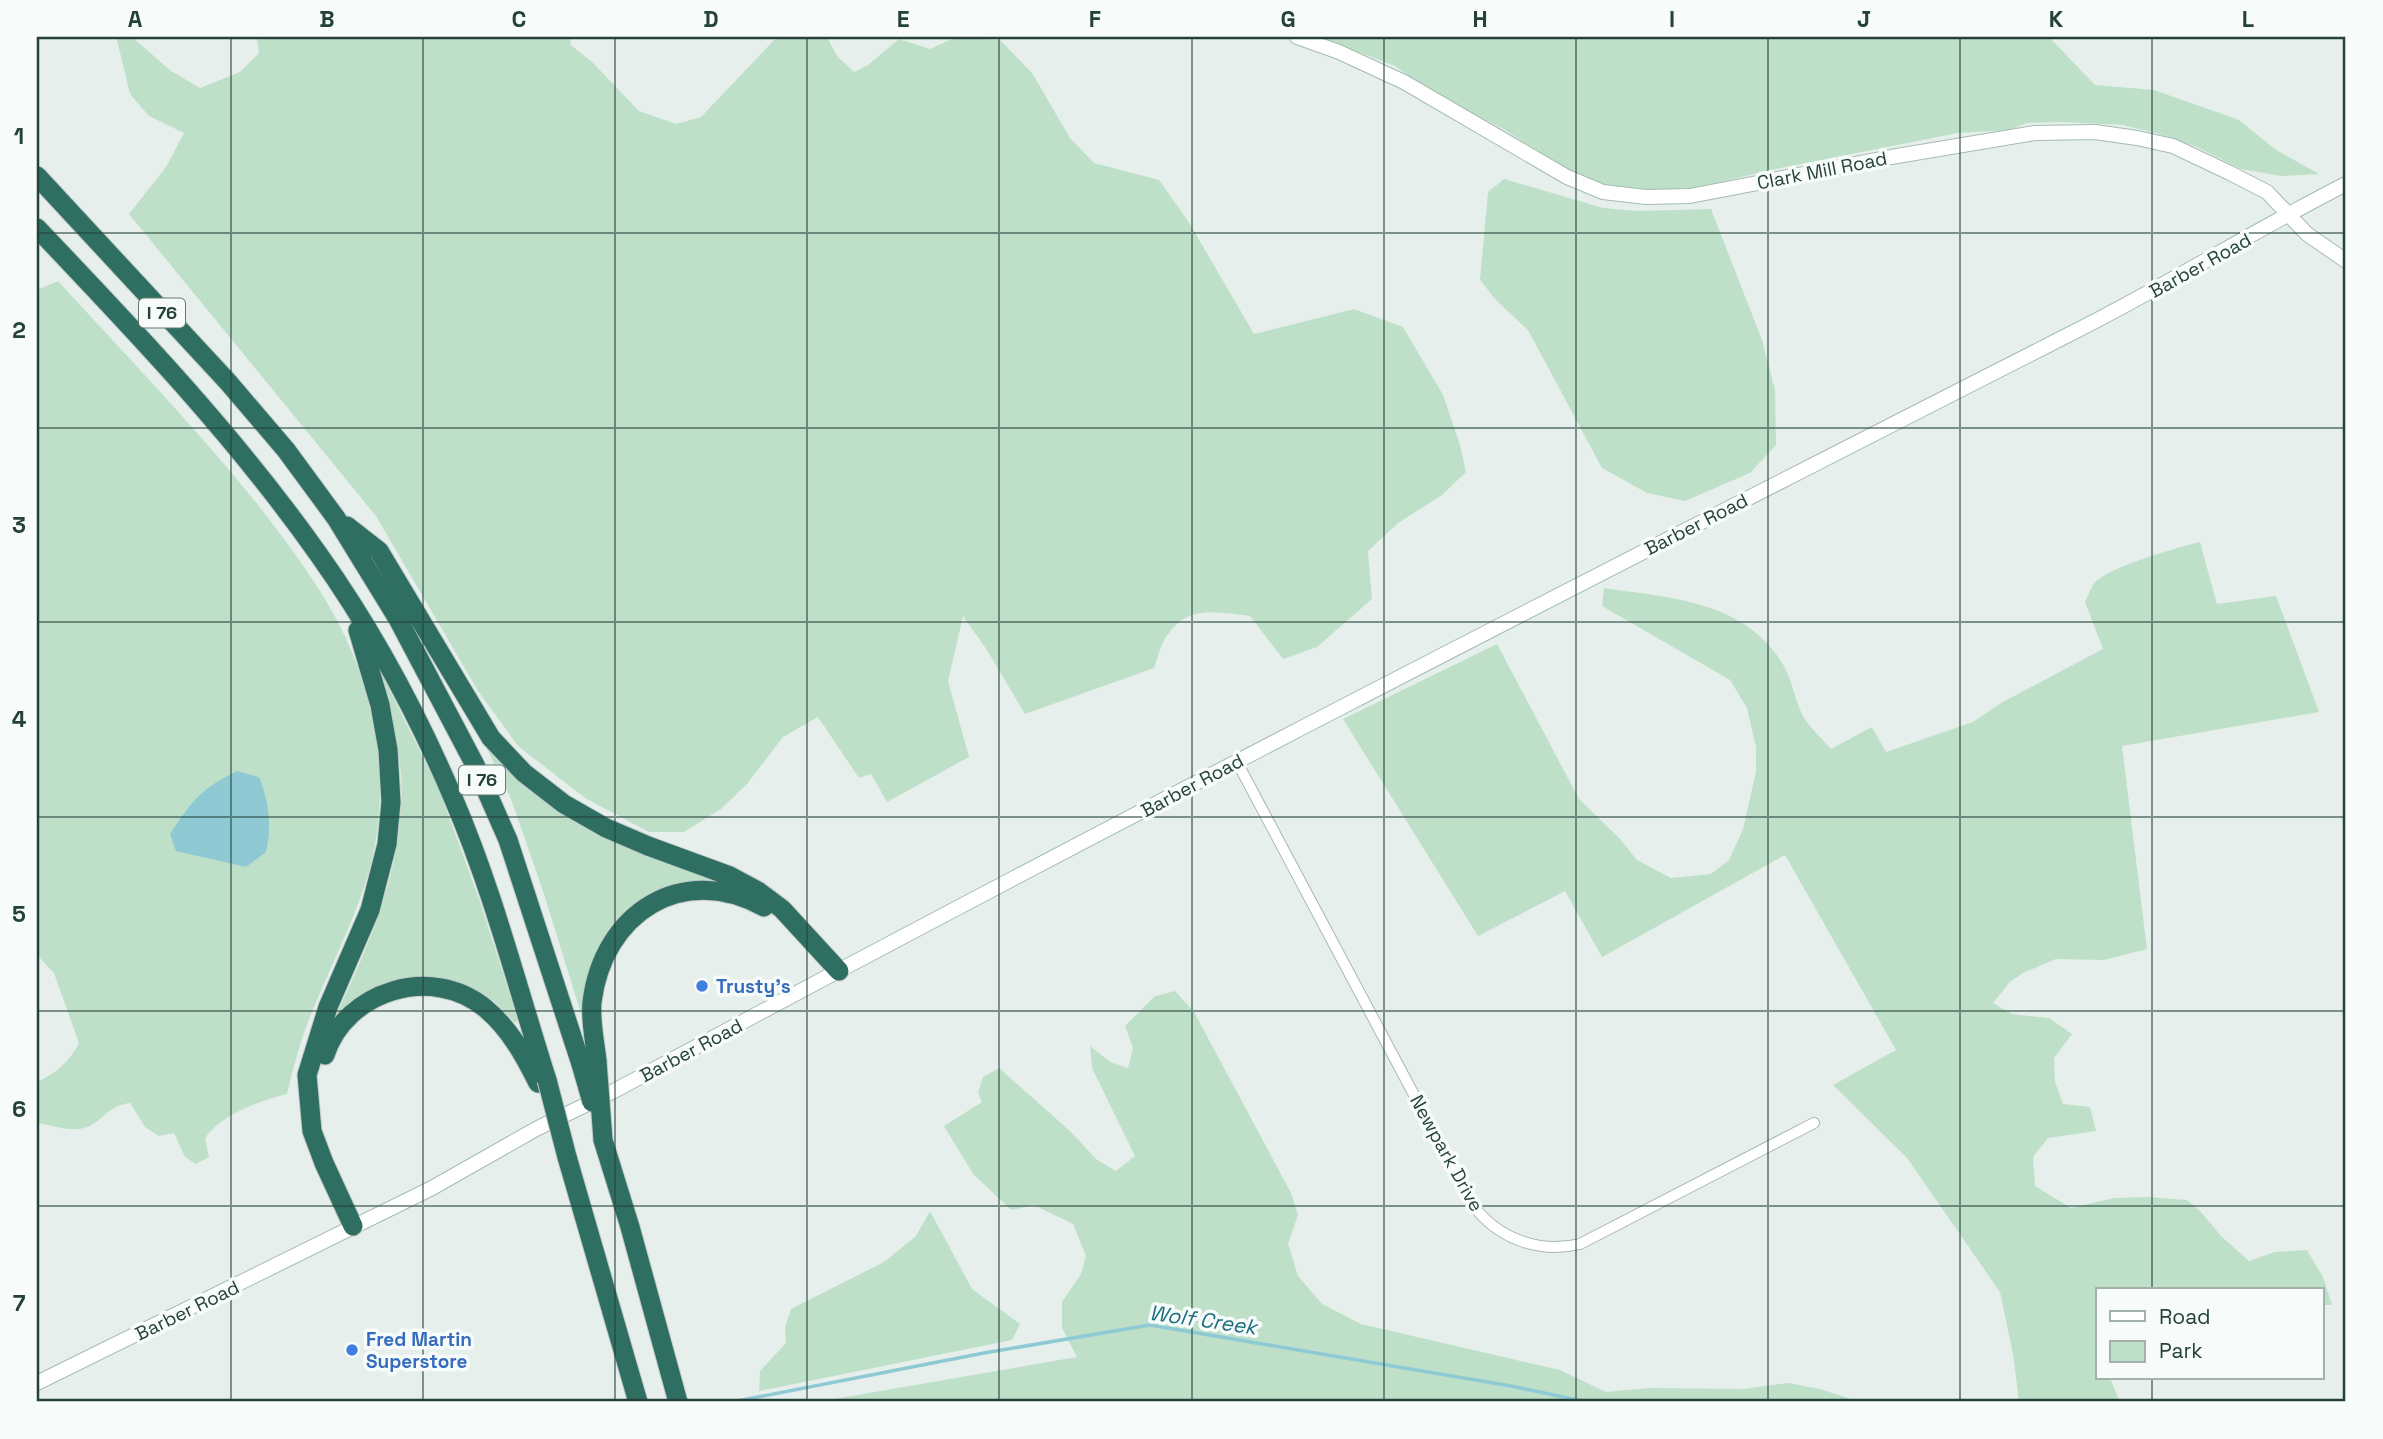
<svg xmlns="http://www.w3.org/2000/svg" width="2383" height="1439" font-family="'Space Grotesk',sans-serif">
<rect width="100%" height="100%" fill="#e6efeb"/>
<path fill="#bfe0c8" d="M119 37H132L171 71 200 88 240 72 259 53 257 37H570L571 45 593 63 639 111 676 124 701 117 777 37H827L837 56 854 72 868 65 899 39 930 49 956 37 1000 40 1032 73 1070 138 1094 163 1159 180 1190 224 1254 334 1354 309 1403 327 1443 395 1460 445 1466 472 1442 495 1398 523 1368 551 1372 599 1317 647 1283 659 1250 616C1219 613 1190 604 1169 633 1161 642 1158 657 1154 668L1025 714 987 650 963 616 948 681 969 757 887 802 871 774 859 778 818 717 783 737 747 784 721 809 684 832H649L585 798 518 746 478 691 376 516 129 214 166 167 184 133 149 116 130 94 117 40Z
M1319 37H2049L2095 85 2154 90 2239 120 2276 150 2319 174 2281 176 2241 169 2197 147 2159 134 2123 125 2060 122 2027 123 2009 130 1958 133 1771 170 1683 191 1638 192 1607 187 1577 177 1505 130 1434 94 1395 66Z
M1504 179 1603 208 1638 211 1711 209 1762 340 1775 390 1776 445 1750 473 1685 501 1647 493 1602 468 1528 330 1497 301 1480 280 1488 192Z
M58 281C127 356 198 430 262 510 294 552 327 595 348 643 376 705 387 778 375 845 365 898 341 944 320 993 305 1025 295 1060 287 1094 260 1101 221 1114 205 1138L209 1157 196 1164 185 1157 174 1133 159 1136 145 1127 130 1103C105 1107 105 1120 87 1127 71 1133 52 1125 37 1123V1082C55 1074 70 1061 79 1043L54 973 37 955V290Z
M2200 542 2217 604 2276 596 2319 712 2122 746 2147 949 2104 960 2056 959 2023 973 2010 982 1993 1003 2012 1014 2049 1018 2072 1034 2054 1058 2055 1082 2063 1104 2090 1107 2096 1131 2048 1138 2033 1157 2035 1186 2071 1208 2114 1198 2148 1197 2187 1200 2200 1211 2221 1236 2249 1261 2275 1252 2307 1250 2323 1277 2332 1305H2322V1290H2098V1378H2110L2120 1402H2019L2013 1354 2000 1292 1907 1158 1833 1085 1896 1050 1785 855 1602 957 1565 891 1478 936 1343 719 1497 644 1579 799 1619 838 1637 860 1671 878 1711 874 1729 860 1743 829 1756 772V747L1747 708 1730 680 1602 606 1604 588C1670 598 1741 600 1781 661 1792 677 1794 699 1803 716 1810 728 1822 739 1831 749L1872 727 1886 752 1973 722 2001 703 2103 649 2085 602C2088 596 2091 587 2095 582 2112 566 2176 548 2200 542Z
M382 674 440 792 479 899 518 1020 515 1023 494 1001 463 985 440 980 341 1019 337 1013C372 939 406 860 401 776 399 745 386 708 379 676Z
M481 736 525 779 742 886 697 887 613 931 587 1033 544 894 511 799Z
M1175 991 1194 1012 1291 1193 1298 1215 1288 1244 1298 1276 1322 1304 1361 1324 1560 1370 1606 1392 1649 1388 1744 1389 1788 1383 1820 1389 1860 1402H817L1077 1357 1062 1328V1302L1081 1274 1086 1256 1073 1224 1034 1205 1011 1210 973 1174 944 1126 982 1102 978 1093 983 1077 999 1068 1071 1132 1096 1159 1116 1171 1135 1156 1092 1068 1090 1046 1110 1062 1128 1068 1133 1048 1125 1026 1155 996Z
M930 1211 972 1289 1020 1324 1012 1340 759 1391 760 1371 786 1343 785 1327 791 1309 884 1262 916 1236Z"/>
<path fill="#8ec9d4" d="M237 771 259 777C269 802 272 826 266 852L246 867 176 851 170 834C191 801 202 788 237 771Z"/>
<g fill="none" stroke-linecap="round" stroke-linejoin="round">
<path stroke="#8ec9d4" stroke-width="3.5" d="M732 1402 984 1353 1150 1325 1511 1386 1587 1402"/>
<g stroke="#a8b8b2" stroke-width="12">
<path id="street" d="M1237 762 1472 1204C1497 1238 1538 1254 1580 1244L1814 1123"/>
</g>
<g stroke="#a4bbb3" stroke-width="16">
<path id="secondary" d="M1297 37 1339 52 1404 82 1567 177 1603 192 1646 197 1690 196 1891 157 2035 133 2095 132 2137 138 2173 146 2230 173 2267 192 2307 234 2346 261
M37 1383 432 1188 536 1129 614 1091C1096 831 1583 582 2070 334 2164 287 2253 231 2346 184"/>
</g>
<g stroke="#c2cac8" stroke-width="21">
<path id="highway" d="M37 176 228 382 286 450 336 518 398 619 475 765 508 840 581 1064
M37 228C136 332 236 437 319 555 373 631 418 715 454 800 493 891 517 986 547 1080
M347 526 379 551 491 738 524 773 564 804 606 828 648 846 730 876 758 891 782 909 839 971
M325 1055C345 991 432 964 485 1008 510 1029 524 1055 538 1083
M597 1061C595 1042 590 1020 592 1002 603 913 682 862 764 907
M603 1140 630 1227 678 1402
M567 1157 638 1402
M353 1226 324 1163 312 1131 307 1075 328 1007 370 910 387 844 391 802 388 750 380 705 358 630"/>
</g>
<use href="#street" stroke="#fff" stroke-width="10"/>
<use href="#secondary" stroke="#fff" stroke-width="14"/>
<use href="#highway" stroke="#2f6f62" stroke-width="19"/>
<g stroke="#c2cac8" stroke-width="21" stroke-linecap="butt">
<path id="highway-bridge" d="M597 1061 603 1140
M581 1064 592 1102
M547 1080 567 1157"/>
</g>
<use href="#highway-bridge" stroke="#2f6f62" stroke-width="19"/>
</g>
<path fill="none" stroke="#24423a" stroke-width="2" stroke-opacity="0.55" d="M231 37V1402M423 37V1402M615 37V1402M807 37V1402M999 37V1402M1192 37V1402M1384 37V1402M1576 37V1402M1768 37V1402M1960 37V1402M2152 37V1290M37 233H2346M37 428H2346M37 622H2346M37 817H2346M37 1011H2346M37 1206H2346M2152 1378V1402"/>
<g fill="#3f7fe0" stroke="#f7fbf9" stroke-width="2.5">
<circle cx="702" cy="986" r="7"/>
<circle cx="352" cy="1350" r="7"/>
</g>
<g text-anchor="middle" stroke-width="7" stroke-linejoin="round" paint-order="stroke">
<g fill="#f7fbf9" stroke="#637a73" stroke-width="2">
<rect x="139" y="298.5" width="46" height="29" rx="5"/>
<rect x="459" y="765.5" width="46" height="29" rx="5"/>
</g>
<g font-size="18" font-weight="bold" fill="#24423a">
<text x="162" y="319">I 76</text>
<text x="482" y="786">I 76</text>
</g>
<g font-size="19" fill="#24423a" stroke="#f7fbf9">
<text transform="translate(1822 170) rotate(-11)" y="7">Clark Mill Road</text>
<text transform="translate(2200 265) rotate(-29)" y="7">Barber Road</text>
<text transform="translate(1696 524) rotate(-27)" y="7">Barber Road</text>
<text transform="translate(1192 785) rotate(-28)" y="7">Barber Road</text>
<text transform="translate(691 1050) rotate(-28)" y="7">Barber Road</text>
<text transform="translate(1447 1153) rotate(61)" y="7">Newpark Drive</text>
<text transform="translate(187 1310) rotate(-26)" y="7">Barber Road</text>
</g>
<g font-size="19" font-weight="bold" fill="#366cbe" stroke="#f7fbf9" text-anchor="start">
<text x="716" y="993">Trusty's</text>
<text x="366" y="1346">Fred Martin<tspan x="366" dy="22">Superstore</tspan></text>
</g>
<g font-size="21" font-style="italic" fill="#1c6f80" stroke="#f7fbf9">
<text transform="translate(1203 1320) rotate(8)" y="7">Wolf Creek</text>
</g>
</g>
<rect width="2383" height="1439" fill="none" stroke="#f7fbf9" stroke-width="77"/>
<rect x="2096" y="1288" width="228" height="91" fill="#f7fbf9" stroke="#a3b1ad" stroke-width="2"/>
<rect x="2110" y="1311" width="35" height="10" fill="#ffffff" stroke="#a3b1ad" stroke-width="2"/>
<text x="2159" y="1324" font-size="21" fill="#24423a">Road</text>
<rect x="2110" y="1341" width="35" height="21" fill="#bfe0c8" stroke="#a3b1ad" stroke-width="2"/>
<text x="2159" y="1358" font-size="21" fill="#24423a">Park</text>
<rect x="38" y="38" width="2306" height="1362" fill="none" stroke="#24423a" stroke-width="2.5"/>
<g font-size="23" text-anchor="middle" font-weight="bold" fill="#24423a">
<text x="135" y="27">A</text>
<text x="327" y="27">B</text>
<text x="519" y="27">C</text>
<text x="711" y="27">D</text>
<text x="903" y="27">E</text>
<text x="1095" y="27">F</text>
<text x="1288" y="27">G</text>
<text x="1480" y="27">H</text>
<text x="1672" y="27">I</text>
<text x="1864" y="27">J</text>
<text x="2056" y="27">K</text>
<text x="2248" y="27">L</text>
<text x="19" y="144">1</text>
<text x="19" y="338">2</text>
<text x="19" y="533">3</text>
<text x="19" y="727">4</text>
<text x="19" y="922">5</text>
<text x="19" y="1117">6</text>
<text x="19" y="1311">7</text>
</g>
</svg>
